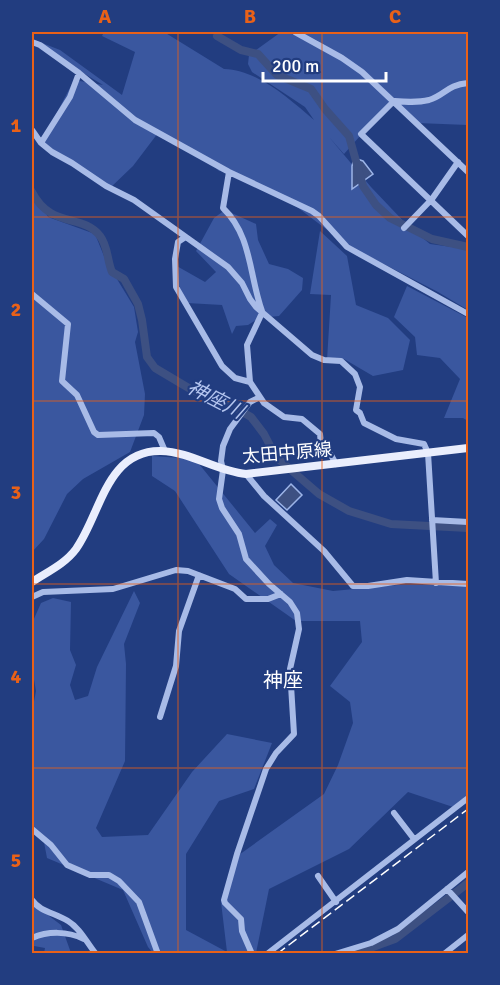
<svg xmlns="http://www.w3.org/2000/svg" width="500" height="985" font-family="Signika,'Noto Sans JP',sans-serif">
<rect width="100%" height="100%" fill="#223d80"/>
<path fill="#3a579f" d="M104 32H164L224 69C258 70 289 99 314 120L305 107 252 72 248 64 249 55 281 32H291L320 42 301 32H468V125L417 123 392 100 344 154 329 137 371 187 408 226 430 244 467 249 468 310 438 292 347 245 297 207 229 172 219 171 204 156 158 133 133 166 109 189 41 143 74 80 103 85 32 42V39L60 50 122 95 135 52 102 36Z
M32 184 48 217 95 234 106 261 134 307 138 332 135 342 145 394 144 415 130 452 83 479 67 494 44 539 32 552Z
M225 210 256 224 258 240 269 264 288 269 303 278 302 290 279 316 259 318 248 325 236 326 232 334 222 305 187 303 176 287 175 265 205 282 216 272 196 251 214 218Z
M320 231 347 256 356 305 388 318 410 340 403 370 373 376 344 359 327 360 331 295 310 294Z
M407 286 468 318V421L463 418H444L460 379 440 358 417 355 415 337 394 317Z
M152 456 195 459 255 533 270 519 277 525 265 546 274 565 293 583 333 591 398 585H468V794L453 807 408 792 349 849 269 889 256 953H153L148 947 123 890 47 858 43 837 32 833V712L36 691 32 668V636L33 621 41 603 53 598 71 602 70 650 76 665 70 685 75 700 88 696 97 667 134 591 140 603 124 644 126 664 125 761 96 828 102 837 148 835 192 772 227 734 272 743 254 789 219 801 186 854V930L227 952 221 902 236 857 324 794 338 765 353 723 350 702 330 686 362 642 360 621H296L229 574 175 491 152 476Z
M32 903 61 925 71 953H44L45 948 34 946 32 949Z"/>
<path fill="#3d5082" stroke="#9cb4e8" stroke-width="1.5" d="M354 158 363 161 373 174 352 189V166Z
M291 484 302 495 287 510 276 500Z"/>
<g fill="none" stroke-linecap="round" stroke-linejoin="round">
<path stroke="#3d5082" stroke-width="8" d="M217 36 241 50 258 54 277 75 311 89 325 109 349 136 363 186 376 205 390 218 432 239 468 247
M32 192C51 229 82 213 100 236 108 246 107 260 112 272L124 279 138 304 142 320 147 357 155 368 192 390 230 405 251 417 264 434 276 457 319 494 349 511 391 524 468 528
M354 954 395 939 468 883"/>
<path stroke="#a8bbe7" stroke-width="6" d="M295 32 342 58 362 72 468 172
M32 42 40 45 79 73 135 120 229 172 312 211 319 216 347 247 468 314
M468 83C447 85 445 95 429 100 417 103 406 102 394 101L361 134 468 236
M32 130 41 143 52 152 72 163 106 186 134 200 228 267 242 283 250 299 256 307 312 355 324 360 341 361 355 374 360 387 356 410 360 413 364 423 396 439 424 444 428 453 436 583
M41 143 70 97 79 73
M229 172 223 208C252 236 249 275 262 311
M404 228 432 199 458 162
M184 238 178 242 175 259 176 287 222 366 235 378 250 382 264 403 284 417 302 419 320 434 321 445 331 455 336 464
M32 294 68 324 62 381 77 395 94 432 98 435 154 433 159 437 165 451
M250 382 247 345 262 313
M246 474 264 496 324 551 353 586H368L407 580 468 584
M432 520 468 522
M32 597 43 592 113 589 176 570 188 571 235 589 246 599H268L281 594
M160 717 176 666 179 631 199 575
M394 813 414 839
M32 829 51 845 67 865 90 875H109L119 881 139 902 158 954
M318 876 336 902
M447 889 468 912
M32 900C40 912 56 913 68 921 80 928 87 943 96 954
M32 938C48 931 67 931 84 939
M252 954 242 931 241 919 225 903 224 900 237 854 266 769 276 753 294 734 290 669 299 629 297 613 290 602 269 584 246 559 239 534 222 508 219 499 223 470 221 461 223 446 230 429 250 402 260 397
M267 954 468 798
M335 954 371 943 398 929 468 872
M444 954 468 935"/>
<path stroke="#eaeefd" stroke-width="8" d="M32 582C47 572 65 564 76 549 101 514 106 450 161 451 191 452 216 471 246 474L468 448"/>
<path stroke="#fff" stroke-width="1.5" stroke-dasharray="10 4.5" stroke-linecap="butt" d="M277 954 468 809"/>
</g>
<path fill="none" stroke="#e96118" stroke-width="1.5" stroke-opacity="0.55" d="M178 32V954M322 32V954M32 217H468M32 401H468M32 584H468M32 768H468"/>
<g text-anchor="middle" stroke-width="4.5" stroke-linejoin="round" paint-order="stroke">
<g font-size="18" fill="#fff" stroke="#223d80">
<text transform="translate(287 453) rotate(-5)" y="6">太田中原線</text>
</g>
<g font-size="20" font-style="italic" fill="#b4c5ef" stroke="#223d80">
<text transform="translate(216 399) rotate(27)" y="7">神座川</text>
</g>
<g font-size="20" fill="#fff" stroke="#223d80">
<text x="283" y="687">神座</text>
</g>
</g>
<rect width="500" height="985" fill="none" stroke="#223d80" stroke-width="66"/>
<path d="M263 72v9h123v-9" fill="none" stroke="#ffffff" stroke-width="3"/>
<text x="272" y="72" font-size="18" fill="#ffffff" stroke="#223d80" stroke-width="4.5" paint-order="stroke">200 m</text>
<rect x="33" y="33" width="434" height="919" fill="none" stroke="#e96118" stroke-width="2"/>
<g font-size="20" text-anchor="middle" font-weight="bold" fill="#e96118">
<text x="105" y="23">A</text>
<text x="250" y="23">B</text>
<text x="395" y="23">C</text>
<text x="16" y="132">1</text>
<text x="16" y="316">2</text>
<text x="16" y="499">3</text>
<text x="16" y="683">4</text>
<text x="16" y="867">5</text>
</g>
</svg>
